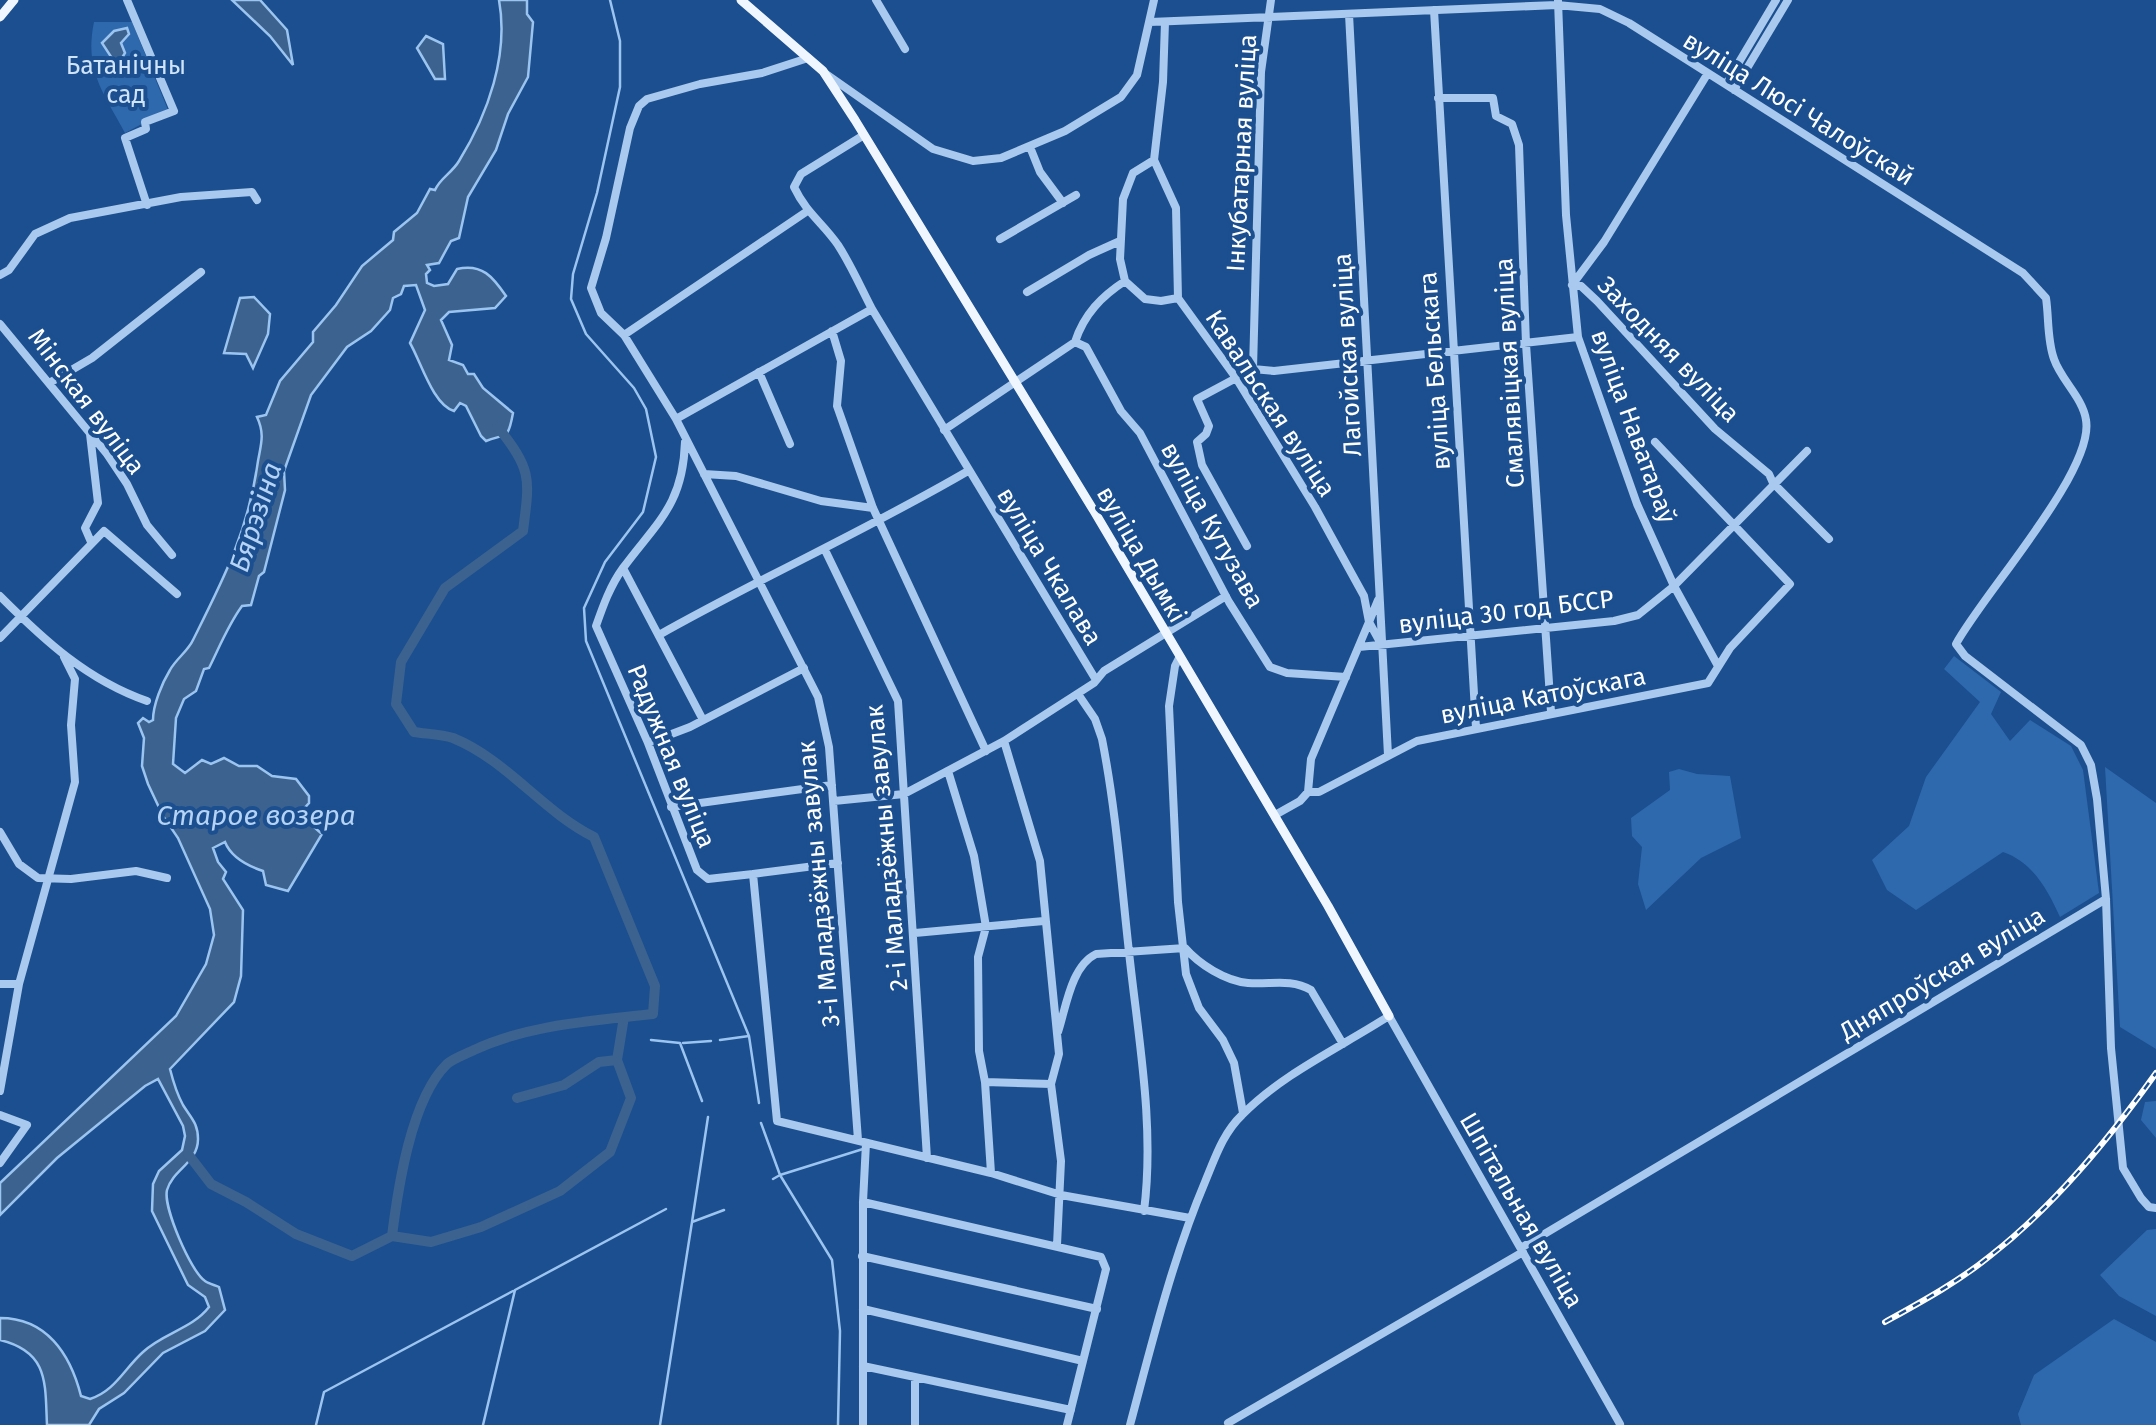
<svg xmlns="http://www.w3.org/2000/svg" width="2156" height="1425" font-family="'Fira Sans',sans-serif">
<rect width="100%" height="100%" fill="#1b4f8f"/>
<path fill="#2e69ad" d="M94 22H132L168 110 125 133C104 93 84 71 94 22Z
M1954 656 2001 692 1991 714 2010 741 2030 720 2071 746 2083 770 2099 893 2060 917C2048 891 2033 862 2003 852L1916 910 1887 890 1872 860 1909 826 1926 777 1980 702 1944 669Z
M2105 767 2156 803V1049L2120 1027Z
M1679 769 1697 774 1730 776 1741 838 1701 858 1646 910 1638 884 1642 847 1632 836 1631 818 1670 790 1669 772Z
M2156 1101V1138L2141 1120 2145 1102Z
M2156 1229V1316L2119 1296 2100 1275 2147 1230Z
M2114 1319 2156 1342V1425H2021L2018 1414 2034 1375Z"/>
<path fill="#3c6290" stroke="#9cc4f0" stroke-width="2.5" d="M232 0H260L287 30 293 65 270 36Z
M499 0H527V14L533 22 528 77 508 114 496 150 468 197 459 238 451 241 439 263 427 265 430 270 426 274 427 283 434 286 448 284 457 269C482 263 493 277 506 296L495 308 449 312 441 320 452 345 449 360 463 365 468 374H474L483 388 513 413C508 440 507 433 486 441L481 436 466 406 460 403 454 411C433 405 421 362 410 343L425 310 416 285 404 286 401 294 393 298 390 310 371 331 347 347 311 395 284 471 285 490 264 572 259 576 251 605 242 606C228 625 219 648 209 668L204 669 196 691 184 699 176 718 173 764 185 773 202 760 211 764 224 758 239 766H257L272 776 296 779 309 796V803L299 814 322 834 288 891 266 885 263 871C248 866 231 857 225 842L213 848 218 862 226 872 223 879 243 910 241 976 234 1002 170 1069C173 1081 177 1094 183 1105 191 1118 198 1123 198 1139 198 1163 173 1169 167 1190 163 1207 191 1272 205 1281 209 1284 215 1285 219 1287L225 1310 205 1331 163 1353 124 1393 99 1409 89 1425H47C45 1383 49 1352 0 1340V1318C46 1318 70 1353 81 1396L90 1399C115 1391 124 1369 143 1352 163 1333 192 1329 209 1307L205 1297 188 1285 152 1211 153 1184 159 1171 182 1150 185 1136 183 1126 158 1079 145 1086 57 1158 0 1215V1183L176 1016 206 964 214 935 210 909 178 838 163 816 148 784 142 766 144 738 138 723 143 718 149 722 153 720C153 705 162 683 170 670 176 659 188 651 193 640 224 578 248 532 258 461 261 444 265 434 257 417L266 415 280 381 313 342V332L336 305 362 266 393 240 394 232 417 213 430 189 435 190C440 178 452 173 459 161 488 114 509 55 499 0Z
M127 28 129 34 121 43 125 53 117 66 102 43 114 31Z
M426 36 443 44 445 79H435L417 48Z
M254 297 270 314 268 334 253 368 246 354 224 353 240 298Z"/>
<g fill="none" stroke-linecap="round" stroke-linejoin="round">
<path stroke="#9cc4f0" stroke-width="2.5" d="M610 0 620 41V87L597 193 573 274 571 299 586 334 634 388 646 409 656 457 643 512 605 562 584 608 586 641 749 1036
M651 1040 680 1043 702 1101
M720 1040 749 1036 759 1103
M683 1043 711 1041
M708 1117 692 1222 724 1210
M761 1123 780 1175 773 1179
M316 1425 324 1392 513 1291
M483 1425 515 1290 666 1209
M660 1425 692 1222
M838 1425 840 1331 832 1260 780 1175 863 1149"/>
<path stroke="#3c6290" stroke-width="10" d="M517 1098 564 1085 599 1062 617 1060
M188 1154 211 1184 246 1202 296 1234 352 1256 392 1236C398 1188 411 1099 447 1064 454 1058 466 1054 474 1050 530 1024 593 1021 653 1014L655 986 594 837C542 811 507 760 453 738 441 734 426 734 414 732L396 704 401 662 445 588 523 531C530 477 532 470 497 426
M392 1236 431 1242 481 1227 560 1191 610 1152 631 1098 617 1060 624 1017"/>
<path stroke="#a9c9ee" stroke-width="8" d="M127 0 174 111 145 122 146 129 125 138 147 205
M876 0 905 49
M1558 1 1566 215 1578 337 1637 504 1674 586 1718 666
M1434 10 1476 728
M1349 14 1388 755
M1150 22 1557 5 1600 9 1629 23 2023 273 2046 298C2049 318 2047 340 2054 359 2061 380 2083 398 2086 420 2095 471 1982 595 1956 644L1965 656 2081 745 2091 765 2097 799 2106 899 2111 1048 2123 1168 2141 1198 2149 1207 2156 1208
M1165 22 1163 82 1154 160 1176 208 1178 298 1236 378 1315 507 1364 596 1369 622 1311 759 1308 792
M808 58 762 73 700 84 647 99 639 106 630 128 606 238 591 288 601 313 624 335 676 419 818 697 829 747 858 1140
M826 74 933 149 973 161 1001 158 1065 131 1121 97 1137 75 1154 0
M1726 84 1776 0
M1734 90 1788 0
M1438 98H1493L1496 116 1512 124 1519 145 1526 344 1551 712
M864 135 801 174 794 187C807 214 822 222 838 245 851 265 861 288 872 309L1096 680
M1030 147 1040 172 1063 203
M1154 160 1133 173 1123 199 1120 259 1125 281 1145 299 1161 301 1178 298
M1000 239 1076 195
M0 275 9 270 35 234 70 218 181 197 252 192 257 200
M1572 285 1581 286 1597 301 1715 429 1769 474 1773 483 1829 539
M1572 285 1604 242 1708 73
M1027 292 1089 255 1120 241
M0 324 107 454 127 484 147 525 172 555
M832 331 841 361 837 406 873 508 986 751
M624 335 806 212
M1075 342 1086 347 1121 411 1140 433 1229 602 1270 667 1287 673 1346 677
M1253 369 1261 72 1271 0
M759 372 790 444
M51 382 92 358 201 272
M676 419 872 309
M944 430 1075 342C1084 314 1102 296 1125 281
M90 434 98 503 85 528 91 542
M685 442C683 505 657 522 623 568 610 586 603 606 596 626L648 743 697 870 708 879 753 874 777 1121 991 1173 1061 1195 1190 1218
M704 474 736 476 821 501 873 508
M1247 546 1202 465 1197 442 1206 434 1209 426 1197 399 1253 369 1274 371 1578 337
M825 550 898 701 927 1158
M623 568 702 718
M0 596C44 640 87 680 147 701
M1378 600 1369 622 1380 642
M659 635C762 577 867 530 968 471
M0 638 104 531 177 594
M1359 647 1614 621 1638 615 1674 586 1807 451
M1179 658 1175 666 1169 706 1178 902 1186 974 1199 1008 1223 1040 1234 1063 1243 1113
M1078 694 1095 719 1102 739C1116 810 1121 880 1129 952 1138 1037 1155 1125 1144 1211
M1004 741 1040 861 1059 1054 1051 1084 1061 1161 1057 1245
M648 743 690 727 804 668
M948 771 974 856 986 927 978 957 979 1051 985 1082 991 1173
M834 801 904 794 1004 741 1094 683 1104 671 1226 596
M671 807 832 785
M1275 815 1300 801 1308 792H1319L1417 741 1708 683 1730 648 1790 584 1655 442
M0 832 19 864 38 878 71 879 136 871 167 878
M753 874 838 863
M915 933 1044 921
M0 984H19
M1058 1032C1066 1008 1071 966 1096 954L1185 948C1199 964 1225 981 1248 983 1270 985 1290 978 1311 990L1343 1044
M985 1082 1051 1084
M0 1091 19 984 75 782 71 725 75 679 64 657
M0 1115 27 1125 0 1163
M863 1202 1101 1257 1106 1269 1067 1425
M1521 1248 2106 899
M862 1256 1097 1309
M863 1309 1083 1361
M863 1366 1071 1410
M915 1378V1425
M1228 1423 1523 1252
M863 1425V1202L866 1143
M1130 1425C1152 1343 1172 1260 1205 1182 1215 1158 1223 1133 1242 1115 1282 1074 1341 1047 1389 1016L1620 1424"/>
<path stroke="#f0f6ff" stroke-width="9" d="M741 0 823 71 855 120 1094 511 1328 906 1389 1016
M0 17 14 0"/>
<g stroke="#fff" stroke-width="6">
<path id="rail" d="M1885 1322C1921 1302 1958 1282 1990 1256 2055 1205 2108 1140 2156 1073"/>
</g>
<use href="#rail" stroke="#1b4f8f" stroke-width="2.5" stroke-dasharray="8" stroke-linecap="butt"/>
</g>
<g text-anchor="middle" stroke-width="8" stroke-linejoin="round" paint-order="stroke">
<g font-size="25" fill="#cfe3fa" stroke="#1b4f8f">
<text x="126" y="74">Батанічны<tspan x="126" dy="29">сад</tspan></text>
</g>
<g font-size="25" fill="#fff" stroke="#1b4f8f">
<text transform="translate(1799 108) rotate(32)" y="9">вуліца Люсі Чалоўскай</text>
<text transform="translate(1241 153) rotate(-87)" y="9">Інкубатарная вуліца</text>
<text transform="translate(1669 349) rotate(46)" y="9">Заходняя вуліца</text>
<text transform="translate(1347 355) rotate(-93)" y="9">Лагойская вуліца</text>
<text transform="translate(1434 371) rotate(-94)" y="9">вуліца Бельскага</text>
<text transform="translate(1509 373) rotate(-93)" y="9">Смалявіцкая вуліца</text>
<text transform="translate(87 401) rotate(53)" y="9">Мінская вуліца</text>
<text transform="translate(1271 403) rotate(57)" y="9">Кавальская вуліца</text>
<text transform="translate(1634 426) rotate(70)" y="9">вуліца Наватараў</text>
<text transform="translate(1213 525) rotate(61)" y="9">вуліца Кутузава</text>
<text transform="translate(1142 554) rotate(60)" y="9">вуліца Дымкі</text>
<text transform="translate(1050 566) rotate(59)" y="9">вуліца Чкалава</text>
<text transform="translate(1506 611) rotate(-7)" y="9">вуліца 30 год БССР</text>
<text transform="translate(1543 695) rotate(-11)" y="9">вуліца Катоўскага</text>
<text transform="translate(672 756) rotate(68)" y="9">Радужная вуліца</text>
<text transform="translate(886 848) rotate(-95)" y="9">2-і Маладзёжны завулак</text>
<text transform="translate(818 884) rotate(-95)" y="9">3-і Маладзёжны завулак</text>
<text transform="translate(1942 973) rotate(-31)" y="9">Дняпроўская вуліца</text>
<text transform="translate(1522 1210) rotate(60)" y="9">Шпітальная вуліца</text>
</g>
<g font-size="28" font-style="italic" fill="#b5d3f5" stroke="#1b4f8f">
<text transform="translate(255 517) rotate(-72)" y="10">Бярэзіна</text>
<text x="256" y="825">Старое возера</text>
</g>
</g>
</svg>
